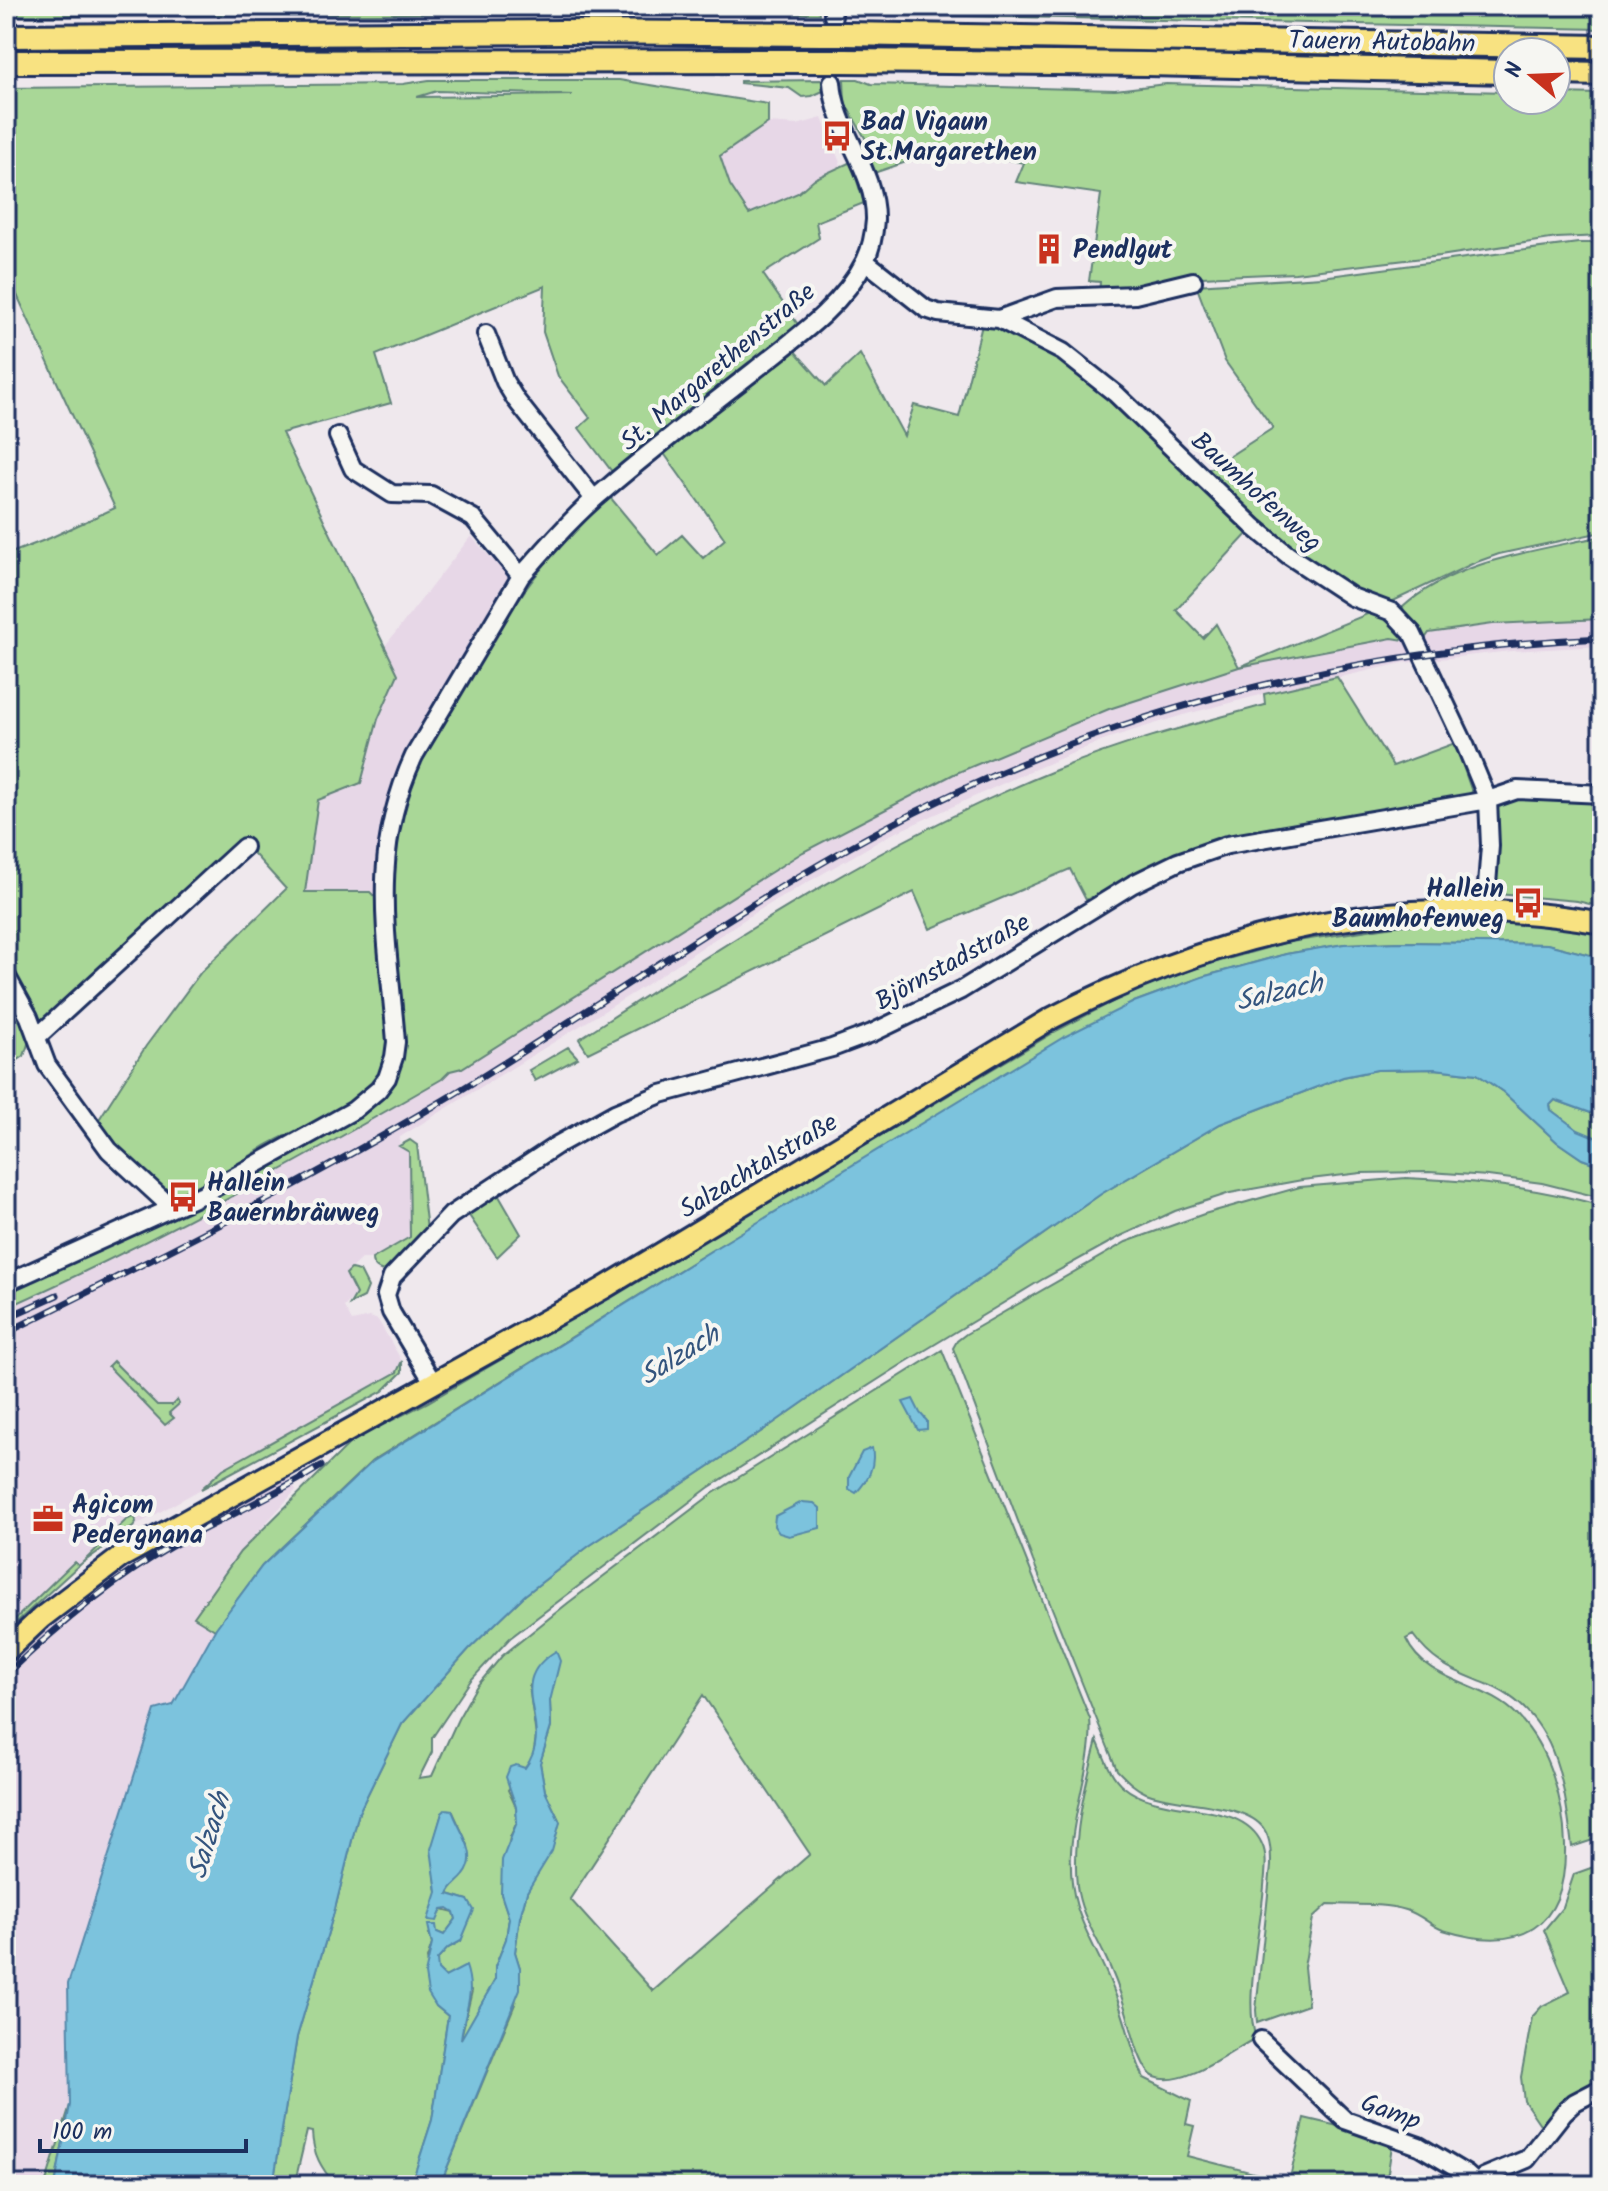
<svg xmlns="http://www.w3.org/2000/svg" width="1608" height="2191" font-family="Kalam,sans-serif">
<rect width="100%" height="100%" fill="#efe8ed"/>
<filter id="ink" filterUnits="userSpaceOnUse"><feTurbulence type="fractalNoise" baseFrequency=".0125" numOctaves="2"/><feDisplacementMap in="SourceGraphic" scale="16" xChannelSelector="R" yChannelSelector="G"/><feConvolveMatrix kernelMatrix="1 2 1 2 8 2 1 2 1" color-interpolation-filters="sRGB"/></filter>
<g filter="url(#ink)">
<path fill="#e7d7e7" d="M822 118 841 165 814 179 798 193 749 214 730 185 720 156 768 123 797 125Z
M471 536 511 580 435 704 396 780 384 813 375 874 376 898 369 892 305 893 318 800 378 719 398 674 385 646Z
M1602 619V646L1511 651 1403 663 1264 694 1183 715 1109 738 1028 772 888 836 751 915 635 992 400 1137 399 1146 409 1152 410 1237 372 1259H361L346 1273 356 1294 344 1307 352 1321 370 1317 378 1320 402 1361 398 1372 223 1469 201 1489 133 1527 78 1566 6 1632V1308L231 1197 327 1145 442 1079 450 1071 462 1068 803 852 954 774 1027 742 1109 709 1239 667 1324 650 1392 638 1396 640 1426 637 1429 633 1484 625Z
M289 1476 296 1490 240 1552 193 1617 214 1631 173 1705 155 1710 68 1987 69 2104 44 2185H6V1667L38 1635 99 1587 204 1520Z"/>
<path fill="#a9d797" stroke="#62837a" stroke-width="2" fill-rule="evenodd" d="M6 6H654L588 13 32 16H6Z
M728 6H818L819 14 705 13V10Z
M897 6H1602V29L918 15Z
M844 79H858L871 84 1115 90 1166 84 1508 92V100H1556V93L1602 94V236L1557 238 1440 256 1295 273 1201 277 1099 294 1100 282 1089 281 1101 194 1016 182 1024 163 948 148 874 173 865 138 845 103Z
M429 80H619L768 104V123L720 156 730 185 749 214 798 193 814 179 851 162 864 203 816 222 819 238 763 274 799 326 613 473 579 428 590 418 558 376 543 332 545 286 376 355 391 403 282 433 398 674 378 719 361 783 318 800 305 892H370L376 898 389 1047C384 1062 381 1075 370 1086 341 1116 297 1127 262 1148 233 1166 205 1194 169 1195L117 1149 98 1121 146 1046 201 972 286 889 244 843 41 1028 6 969V555L50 538 115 508 6 271V88L403 84ZM437 91 573 95 417 97Z
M823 80V91L812 96 802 97 789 88 740 83V81Z
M1578 243H1602V532L1499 554 1474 563 1387 604 1355 592 1311 568 1205 472 1273 428 1225 361 1196 285 1322 277Z
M982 325C1082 341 1180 461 1250 531L1176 610 1203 638 1216 624 1239 667 1372 612 1394 625 1404 640 1392 638 1239 667 1109 709 954 774 803 852 462 1068 450 1071 442 1079C300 1161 156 1241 6 1308V1290L214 1196 355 1117 384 1096 393 1085 399 1068C394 982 384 893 402 807 409 773 433 739 450 710 498 629 537 559 610 497L658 555 682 535 703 558 725 539 663 452 794 350 826 386 860 354 904 436 914 405 959 417Z
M1602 536V619L1493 624 1429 633 1426 637 1421 638 1404 614 1403 607C1455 560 1536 551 1602 536Z
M1337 677 1393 766 1455 743 1473 795 1167 861 1086 900 1070 869 930 929 914 892 588 1053 579 1039C732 940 886 838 1056 770 1124 742 1194 724 1265 705L1264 694Z
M1525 795 1602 800V907L1577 901 1497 894 1495 829 1498 807 1509 800Z
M1507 920 1602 932V958L1547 944 1400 942 1344 944 1286 954 1202 977 1134 1002 717 1247 372 1461 262 1566 215 1630 194 1617 240 1552 353 1440 428 1402 621 1290 1058 1030 1129 993 1199 967 1284 943 1401 925Z
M6 984 30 1038 24 1056 6 1068Z
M568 1047 578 1058 535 1081 529 1070Z
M1435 1069 1477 1074 1503 1092 1557 1142 1582 1159 1602 1166V1198L1542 1183 1488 1176 1429 1172 1361 1173 1302 1180 1230 1193 1175 1211 1121 1236 1043 1279 904 1363 708 1488 510 1638 471 1680 432 1738V1752L419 1778 432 1776 458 1719 476 1687 502 1656 568 1603 712 1494 942 1350 1090 1719C1094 1757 1073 1810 1071 1852 1068 1915 1093 1937 1114 1991 1126 2019 1131 2050 1144 2078L1191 2101 1186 2124 1194 2126 1187 2156 1289 2182 1304 2118 1393 2139 1386 2185H440L515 2004 520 1968 515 1952 520 1917 527 1892 560 1822 545 1791 540 1763 551 1727 550 1701 529 1686 536 1736 533 1758 508 1790 516 1807 517 1822 510 1837 501 1894 509 1918 506 1939 495 1967V1980L460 2042 472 1991 451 1975 446 1977 437 1970V1960L448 1948 461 1941 468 1900 448 1894 468 1845 452 1810 442 1813 432 1849 437 1892 442 1909 454 1912 456 1919 444 1935 437 1932 429 1934 432 1944 427 1959 436 2006 448 2016 432 2120 411 2185H335C321 2167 313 2155 312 2132L307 2131 295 2182 292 2185H273L297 2037 335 1909 359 1812 402 1724 469 1649 525 1595 589 1546 768 1427 1101 1194 1220 1124 1343 1077 1377 1070ZM703 1695 810 1854 653 1991 570 1899Z
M1555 1100 1602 1117V1140L1578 1131 1551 1110 1550 1105Z
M410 1140 417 1145 427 1230 386 1271C379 1271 372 1266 372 1259L410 1237 409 1152 399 1146Z
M1406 1178C1473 1181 1537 1187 1602 1206V1837L1572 1847C1564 1783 1557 1714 1489 1685 1456 1671 1435 1666 1413 1635L1406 1639C1426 1684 1487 1682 1518 1716 1549 1748 1564 1801 1565 1845 1567 1929 1520 1954 1443 1930 1431 1926 1422 1915 1406 1910 1383 1903 1352 1905 1328 1904L1313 1918 1304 1967 1308 2005 1257 2023 1256 2010 1271 1866C1271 1854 1271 1839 1264 1829 1246 1802 1176 1805 1146 1793 1134 1788 1126 1779 1117 1770L1033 1561 953 1348 957 1341 966 1334 1126 1242 1204 1214 1300 1187Z
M494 1194 499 1196 521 1234 497 1257 466 1211Z
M351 1269 360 1271 368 1287 364 1297 350 1304 356 1294 346 1274Z
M113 1361 157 1405H172L177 1400 179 1404 169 1413 174 1418 165 1425 108 1366Z
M402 1361V1372L383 1391 201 1489 223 1469 397 1372Z
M135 1516 136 1523 133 1527 78 1566 6 1632V1628L74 1562 79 1566 126 1520Z
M1097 1740C1104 1756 1110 1776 1124 1787 1161 1818 1241 1797 1262 1844 1268 1856 1265 1873 1264 1886 1261 1927 1243 2002 1256 2038 1230 2051 1184 2089 1155 2077 1140 2071 1131 2027 1126 2011 1120 1991 1113 1972 1104 1954 1093 1931 1080 1912 1077 1886 1072 1837 1085 1787 1097 1740Z
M1602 1864V2084L1544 2130 1524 2101 1521 2077 1532 2017 1542 2006 1570 1992 1544 1930 1563 1907 1574 1874Z
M70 2105 55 2185H45Z"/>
<path fill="#7cc3dd" stroke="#58a" stroke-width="2" d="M1400 942 1547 944 1602 958V1117L1555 1100 1550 1105 1551 1110 1578 1130 1602 1140V1166L1582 1159 1557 1142 1503 1092 1477 1074 1435 1069 1377 1070 1343 1077 1220 1124 1101 1194 768 1427 589 1546 525 1595 469 1649 402 1724 359 1812 335 1909 297 2037 273 2185H55L70 2105 68 1984 155 1710 173 1705 216 1628 262 1566 372 1462 717 1247 1064 1037 1134 1002 1202 977 1286 954 1344 944Z
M913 1399 920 1413 927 1421V1429L918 1430 903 1402Z
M872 1448C876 1466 868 1480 856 1493L849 1489V1477L862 1452Z
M802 1502 814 1503 820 1508V1528L789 1536 779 1533 774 1526 775 1516Z
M556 1651 560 1661 550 1701 551 1727 540 1763 545 1791 560 1822 552 1851 527 1892 520 1917 515 1952 520 1968V1989L440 2185H411L432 2120 448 2016 436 2006 428 1993 425 1974 432 1944 428 1925H436L437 1932 444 1935 456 1919 454 1912 448 1908 442 1909 437 1921 428 1920 437 1892 431 1849 442 1813 446 1809 452 1810C458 1830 481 1854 464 1875 458 1883 451 1885 448 1894L468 1900 474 1910 461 1941 448 1948 437 1960 438 1970 445 1977 466 1966C476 1995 464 2011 461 2039L495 1980V1967L506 1939 509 1918 501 1894 502 1860 517 1822 516 1807 506 1777 510 1767 516 1765 525 1768C558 1724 500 1684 556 1651Z"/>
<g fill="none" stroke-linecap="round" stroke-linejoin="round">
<g stroke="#1b2f5e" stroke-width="22">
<path id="minor" d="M833 6V16
M865 261 926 309 938 313 999 319 1063 352 1116 394 1254 527 1288 555 1352 597 1392 612 1412 633 1466 747 1488 800 1490 846 1485 911
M999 319 1057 298 1135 295 1193 281
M486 334 505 382 516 400 594 499
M338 436 353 469 392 494 431 495 473 518 521 576
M6 975 29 1017 47 1065 109 1150 172 1208
M37 1037 244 847
M6 1283 203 1194 354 1110 378 1090 387 1078 394 1057 396 1042C388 938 368 856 414 756L521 576C548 546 575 514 606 489 654 448 704 410 754 371 793 340 842 307 865 261 871 249 874 234 875 220 876 170 835 131 832 82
M434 1384 391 1312 386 1295 392 1277 451 1215 557 1145 615 1113 661 1094 832 1048 872 1033 961 990 1133 884 1178 862 1227 845 1488 800 1517 790 1602 794
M1261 2040 1345 2120 1419 2146 1466 2174 1477 2184
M1477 2185 1484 2177 1527 2159 1564 2112 1575 2102 1602 2088"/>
</g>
<g stroke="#1b2f5e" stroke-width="26">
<path id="major" d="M6 1651 41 1618 121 1557 604 1288 1052 1018C1225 928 1408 888 1602 923"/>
</g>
<g stroke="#1b2f5e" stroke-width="28">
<path id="highway" d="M845 34 1602 47
M6 36 560 32 823 34
M844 61 1147 64 1508 72
M6 62 822 61
M1556 73 1602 74"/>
</g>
<use href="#minor" stroke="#f6f6f2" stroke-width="16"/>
<use href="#major" stroke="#f8e281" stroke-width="20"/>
<use href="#highway" stroke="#f8e281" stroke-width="22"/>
<g stroke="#1b2f5e" stroke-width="7">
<path id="rail" d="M6 1318 57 1295
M6 1333C154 1259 302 1185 444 1100 591 1012 730 911 881 830 1108 709 1346 650 1602 638
M6 1675C56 1627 109 1582 170 1547 220 1519 272 1497 321 1466"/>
</g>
<use href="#rail" stroke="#f6f6f2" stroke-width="4" stroke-dasharray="12" stroke-linecap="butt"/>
<g stroke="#1b2f5e" stroke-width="28" stroke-linecap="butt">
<path id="highway-bridge" d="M823 34H845
M822 61H844"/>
</g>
<use href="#highway-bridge" stroke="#f8e281" stroke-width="22"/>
</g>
</g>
<defs>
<g id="bus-bare" transform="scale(2.4)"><path d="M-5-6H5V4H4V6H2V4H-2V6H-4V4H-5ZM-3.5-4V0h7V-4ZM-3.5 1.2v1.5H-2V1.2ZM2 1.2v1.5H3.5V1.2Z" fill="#c8321e" stroke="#f6f6f2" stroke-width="2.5" paint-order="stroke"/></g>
<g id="building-bare" transform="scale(2.4)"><path d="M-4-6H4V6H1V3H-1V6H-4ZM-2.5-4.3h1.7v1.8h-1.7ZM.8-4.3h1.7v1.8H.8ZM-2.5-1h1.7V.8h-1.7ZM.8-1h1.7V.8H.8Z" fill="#c8321e" stroke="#f6f6f2" stroke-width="2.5" paint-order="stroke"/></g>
<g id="office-bare" transform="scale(2.4)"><path d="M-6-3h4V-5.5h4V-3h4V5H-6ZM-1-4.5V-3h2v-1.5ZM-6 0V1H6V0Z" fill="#c8321e" stroke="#f6f6f2" stroke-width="2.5" paint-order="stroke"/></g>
</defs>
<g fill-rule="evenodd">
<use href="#bus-bare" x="837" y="136"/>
<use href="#building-bare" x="1049" y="249"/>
<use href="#bus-bare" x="1528" y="903"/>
<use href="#bus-bare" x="183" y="1197"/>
<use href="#office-bare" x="48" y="1519"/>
</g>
<g text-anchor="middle" stroke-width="8" stroke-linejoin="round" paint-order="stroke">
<g font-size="26" fill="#1b2f5e" stroke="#f6f6f2">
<text transform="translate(1382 41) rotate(1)" y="9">Tauern Autobahn</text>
<text transform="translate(717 366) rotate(-40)" y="9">St. Margarethenstraße</text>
<text transform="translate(1257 491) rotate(42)" y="9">Baumhofenweg</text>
<text transform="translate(952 961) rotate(-29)" y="9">Björnstadstraße</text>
<text transform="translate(758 1165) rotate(-31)" y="9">Salzachtalstraße</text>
<text transform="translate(1391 2111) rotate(20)" y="9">Gamp</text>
</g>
<g font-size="26" font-weight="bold" fill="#1b2f5e" stroke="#f6f6f2" text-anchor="start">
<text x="861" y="130">Bad Vigaun<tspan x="861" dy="30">St.Margarethen</tspan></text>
<text x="1073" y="258">Pendlgut</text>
<text x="1504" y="897" text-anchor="end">Hallein<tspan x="1504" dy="30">Baumhofenweg</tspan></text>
<text x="207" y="1191">Hallein<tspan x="207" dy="30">Bauernbräuweg</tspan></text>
<text x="72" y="1513">Agicom<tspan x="72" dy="30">Pedergnana</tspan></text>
</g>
<g font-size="28" font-style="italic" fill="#33547e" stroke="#f6f6f2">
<text transform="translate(1279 991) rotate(-13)" y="10">Salzach</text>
<text transform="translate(679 1354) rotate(-32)" y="10">Salzach</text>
<text transform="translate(208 1835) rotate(-73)" y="10">Salzach</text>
</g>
</g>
<rect width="1608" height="2191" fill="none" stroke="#f6f6f2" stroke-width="32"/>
<rect x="16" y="16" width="1576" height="2159" fill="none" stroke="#1b2f5e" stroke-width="3" filter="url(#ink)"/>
<g transform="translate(1532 76) rotate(289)"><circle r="38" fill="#f6f6f2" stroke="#9ea6b7" stroke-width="2"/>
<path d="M0-6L14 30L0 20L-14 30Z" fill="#c8321e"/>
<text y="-12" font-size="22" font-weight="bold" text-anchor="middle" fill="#1b2f5e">N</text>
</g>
<path d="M40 2139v12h206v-12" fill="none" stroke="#1b2f5e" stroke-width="4"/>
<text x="52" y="2139" font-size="24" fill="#1b2f5e" stroke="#f6f6f2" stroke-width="6" paint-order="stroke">100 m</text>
</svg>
